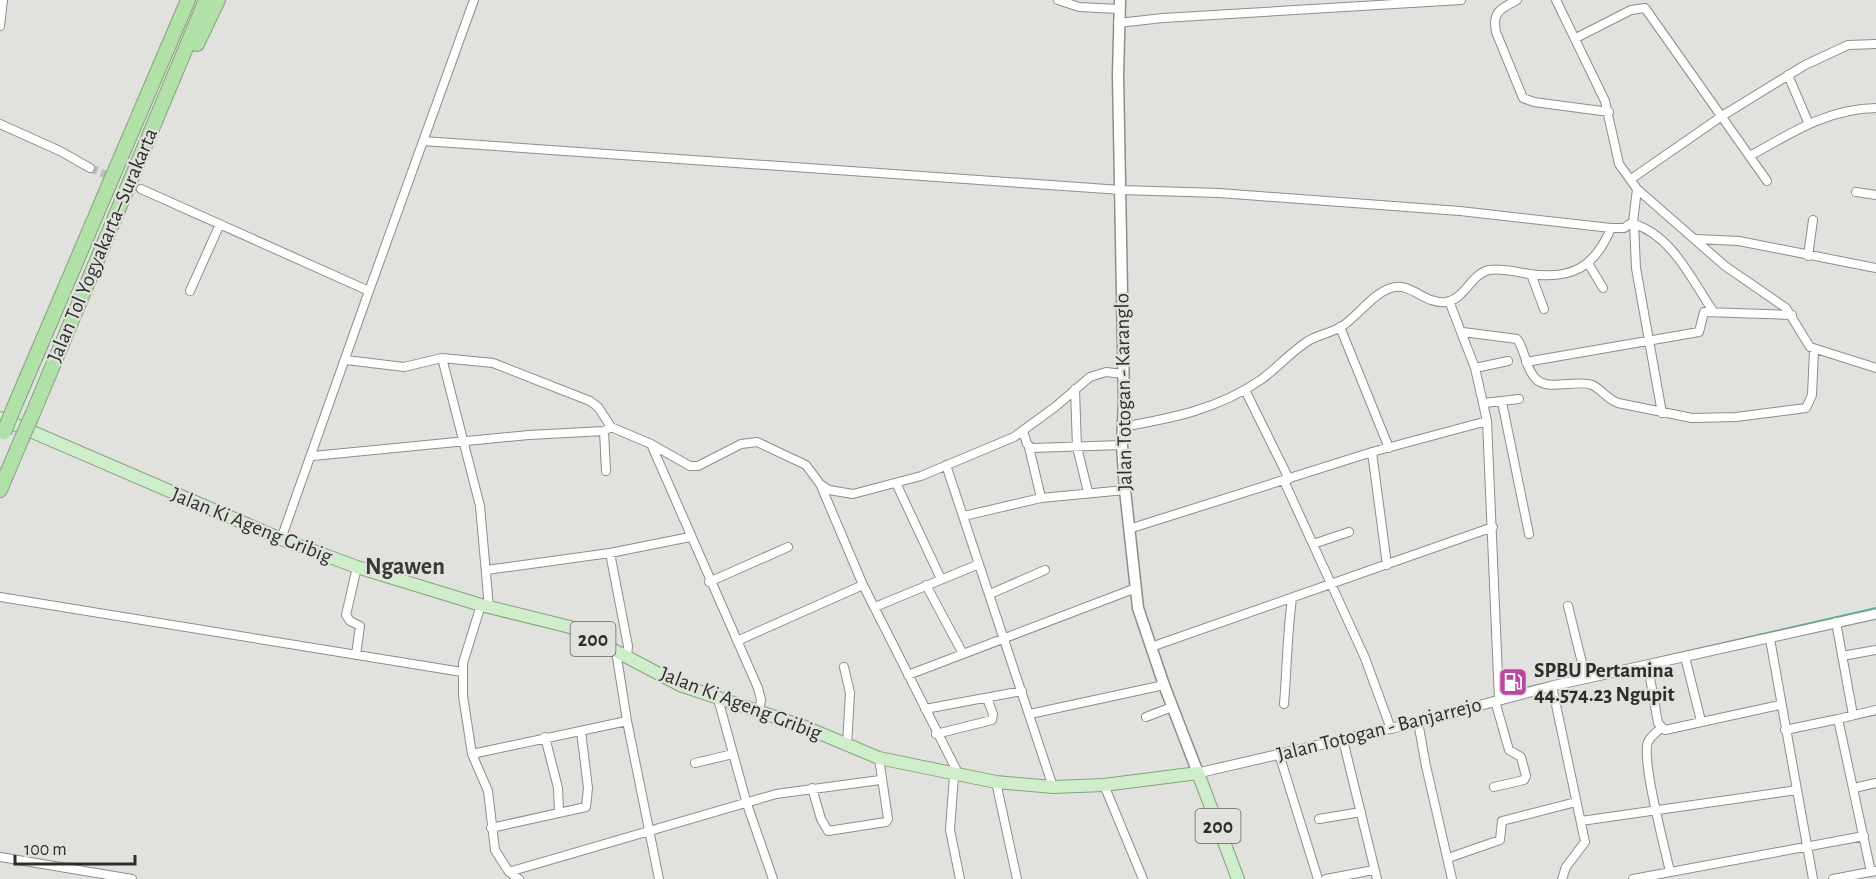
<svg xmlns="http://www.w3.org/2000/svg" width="1876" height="879" font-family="'Alegreya Sans',sans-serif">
<rect width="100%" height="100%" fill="#e1e2dd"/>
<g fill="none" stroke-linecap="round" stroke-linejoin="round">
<path stroke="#52b793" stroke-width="2" d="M1654 659 1876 608
M1507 692 1543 684"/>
<path stroke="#bdbeba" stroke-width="8" stroke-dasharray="8 4" stroke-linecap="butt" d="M90 168 141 189"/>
<g stroke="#8d8e89" stroke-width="10">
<path id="minor" d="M1058 0 1079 7 1118 9
M1517 0C1500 9 1492 12 1496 32L1523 98 1534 102 1609 112
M1118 23 1163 18 1461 0
M0 26 3 0
M1576 38 1631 10 1645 8 1767 181
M1788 75 1808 122
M0 124 60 151 90 168
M423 141 1121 190 1219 193 1460 211 1611 228
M1750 156C1791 133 1827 109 1876 108
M1631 179 1722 116 1805 65 1848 45 1876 44
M141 189 369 291 281 539
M1637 189 1725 266 1786 308 1810 347 1876 368
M1856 192 1876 195
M1634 224C1673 236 1692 281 1713 311
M1628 225 1634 224 1636 268 1662 413
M1696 239 1739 241 1876 268
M1808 256 1813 220
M1588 263 1603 288
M1531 274 1544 309
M190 291 220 224
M369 291 474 0
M1449 301 1475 368 1487 421 1499 700
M1340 327 1389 448
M1463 332 1517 339C1526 351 1525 369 1537 380 1551 391 1576 379 1592 385 1600 388 1607 399 1618 403L1692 418 1736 417 1806 408 1812 395 1814 350
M442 358 480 506 489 607
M346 360 404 367 442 358 493 363 590 401 598 407 611 427 651 444 690 466H698L741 444 757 442 806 465 820 484 829 490 853 494 921 476 1014 437 1055 407 1090 377 1106 372 1123 374
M1526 362 1699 332 1704 312 1792 315
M1475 368 1508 361
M1075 389 1077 447 1088 492
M1245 390 1289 479
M1502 402 1529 534
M1484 403 1519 399
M1122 427C1173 418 1219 409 1262 379 1278 367 1291 352 1308 341 1318 335 1330 333 1341 327 1358 316 1372 294 1391 288 1410 281 1425 305 1446 302 1465 299 1471 274 1489 270 1502 268 1516 272 1529 274 1572 280 1595 267 1611 228H1624L1633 222 1637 189 1619 164 1605 101 1556 0
M604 431 606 471
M1023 431 1027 444 1032 448 1122 445
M651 444 758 688 761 700 759 711
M1029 447 1041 498
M1372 452 1387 565
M313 456 529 435 604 431 611 427
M946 465 1053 787
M1284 481 1365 658 1391 729
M896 483 941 579
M821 486 863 585 959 775
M964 516 1041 498 1125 490
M1129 529 1372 452 1487 421
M1313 544 1349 532
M610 553 628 646 627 656
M487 570 610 553 690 537
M709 582 788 547
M926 585 962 652
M990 594 1045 570
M0 597 462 672
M481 605 463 663V696L472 754 488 791 495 850 509 872 519 879
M1568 606 1586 679
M875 607 979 564
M1836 622 1853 715
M1770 639 1813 879
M737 641 863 585
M1151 647 1493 527
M616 651 627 721 659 879
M356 655 360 626 350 621 346 615 357 567
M1842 656 1876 650
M1685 657 1701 721
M1648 666 1658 723 1665 730 1780 705
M844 667 850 693 847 745
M908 675 1136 588
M1552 686 1585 842 1566 867 1562 879
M718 699 747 804 773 879
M1284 704C1287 669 1287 635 1292 599
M925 709 1022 691
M1030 714 1164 685
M1146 717 1172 707
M1418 722 1426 766 1452 879
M1661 728C1657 732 1651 736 1648 742 1641 760 1665 848 1670 872
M1785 730 1838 719
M936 734 992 720 993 714 987 698
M545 737 558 788 559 812
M1343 740 1377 879
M472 754 627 721
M1279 754 1318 879
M695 763 733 754
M954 775 950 830 960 879
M996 782 1017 879
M1104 785 1143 879
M1494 787 1524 780 1526 776 1521 757 1509 750 1495 701
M812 788 821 819 828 831 886 822 888 819 879 758
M1854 788 1876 783
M1319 819 1361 812
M1581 821 1797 790
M491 828 586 807 588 788 581 731
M0 857 132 879
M1448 858 1500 840 1502 821 1576 802
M509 872 776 794 880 780
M1871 872 1838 719 1876 710
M1326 879 1374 870
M1633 879 1864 836
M1833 879 1875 871"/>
</g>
<g stroke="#8d8e89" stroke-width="11">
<path id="tertiary" d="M1198 773 1418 722 1552 686 1876 614"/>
</g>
<g stroke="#8d8e89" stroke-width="13">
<path id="secondary" d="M1120 0 1118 75 1124 402 1122 445 1125 490 1138 608 1164 685 1198 773"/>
</g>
<g stroke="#83a27d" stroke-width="14">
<path id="primary" d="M0 418 281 539 357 567 481 605 570 627 680 685 805 727 879 758 996 782 1053 787 1104 785 1198 773 1238 879"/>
</g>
<g stroke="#83a27d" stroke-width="16">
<path id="motorway" d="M197 44 218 0
M15 405 188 0
M33 413 206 0
M0 490 22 438"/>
</g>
<use href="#minor" stroke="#fff" stroke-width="8"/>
<use href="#tertiary" stroke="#fff" stroke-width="9"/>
<use href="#secondary" stroke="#fff" stroke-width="10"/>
<use href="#primary" stroke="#d0edcb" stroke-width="12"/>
<use href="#motorway" stroke="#b1e1a8" stroke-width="14"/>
<g stroke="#83a27d" stroke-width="16" stroke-linecap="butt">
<path id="motorway-bridge" d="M4 432 15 405
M22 438 33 413"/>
</g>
<use href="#motorway-bridge" stroke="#b1e1a8" stroke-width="14"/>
</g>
<defs>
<g id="fuel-square" transform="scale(1.5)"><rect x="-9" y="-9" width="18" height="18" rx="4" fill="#bc47a0" stroke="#e1e2dd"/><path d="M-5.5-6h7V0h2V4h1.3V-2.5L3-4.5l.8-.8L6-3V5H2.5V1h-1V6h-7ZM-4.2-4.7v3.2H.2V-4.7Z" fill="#fff"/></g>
</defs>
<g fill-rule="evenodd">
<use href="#fuel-square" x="1513" y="682"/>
</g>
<g text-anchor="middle" stroke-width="4.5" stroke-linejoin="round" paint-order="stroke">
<g fill="#e1e2dd" stroke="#636461" stroke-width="1.5">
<rect x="570.5" y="622" width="45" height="34" rx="4.5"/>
<rect x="1195.5" y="809" width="45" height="34" rx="4.5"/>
</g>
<g font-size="20" font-weight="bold" fill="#2d2e2c">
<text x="593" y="646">200</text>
<text x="1218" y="833">200</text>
</g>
<g font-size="21" fill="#2d2e2c" stroke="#e1e2dd">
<text transform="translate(102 245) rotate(-67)" y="7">Jalan Tol Yogyakarta–Surakarta</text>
<text transform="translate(1123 392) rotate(-91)" y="7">Jalan Totogan - Karanglo</text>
<text transform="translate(252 525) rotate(22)" y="7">Jalan Ki Ageng Gribig</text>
<text transform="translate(741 703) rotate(21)" y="7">Jalan Ki Ageng Gribig</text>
<text transform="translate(1379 729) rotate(-14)" y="7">Jalan Totogan - Banjarrejo</text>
</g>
<g font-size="21" font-weight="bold" fill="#2d2e2c" stroke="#e1e2dd" text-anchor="start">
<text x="1534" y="677">SPBU Pertamina<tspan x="1534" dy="24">44.574.23 Ngupit</tspan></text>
</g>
<g font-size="24" font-weight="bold" fill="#393a36" stroke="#e1e2dd">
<text x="405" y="574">Ngawen</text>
</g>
</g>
<path d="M15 855v9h120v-9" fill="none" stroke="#2d2e2c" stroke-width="3"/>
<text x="24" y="855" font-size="18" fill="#2d2e2c" stroke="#e1e2dd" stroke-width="4.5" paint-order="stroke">100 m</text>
</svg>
